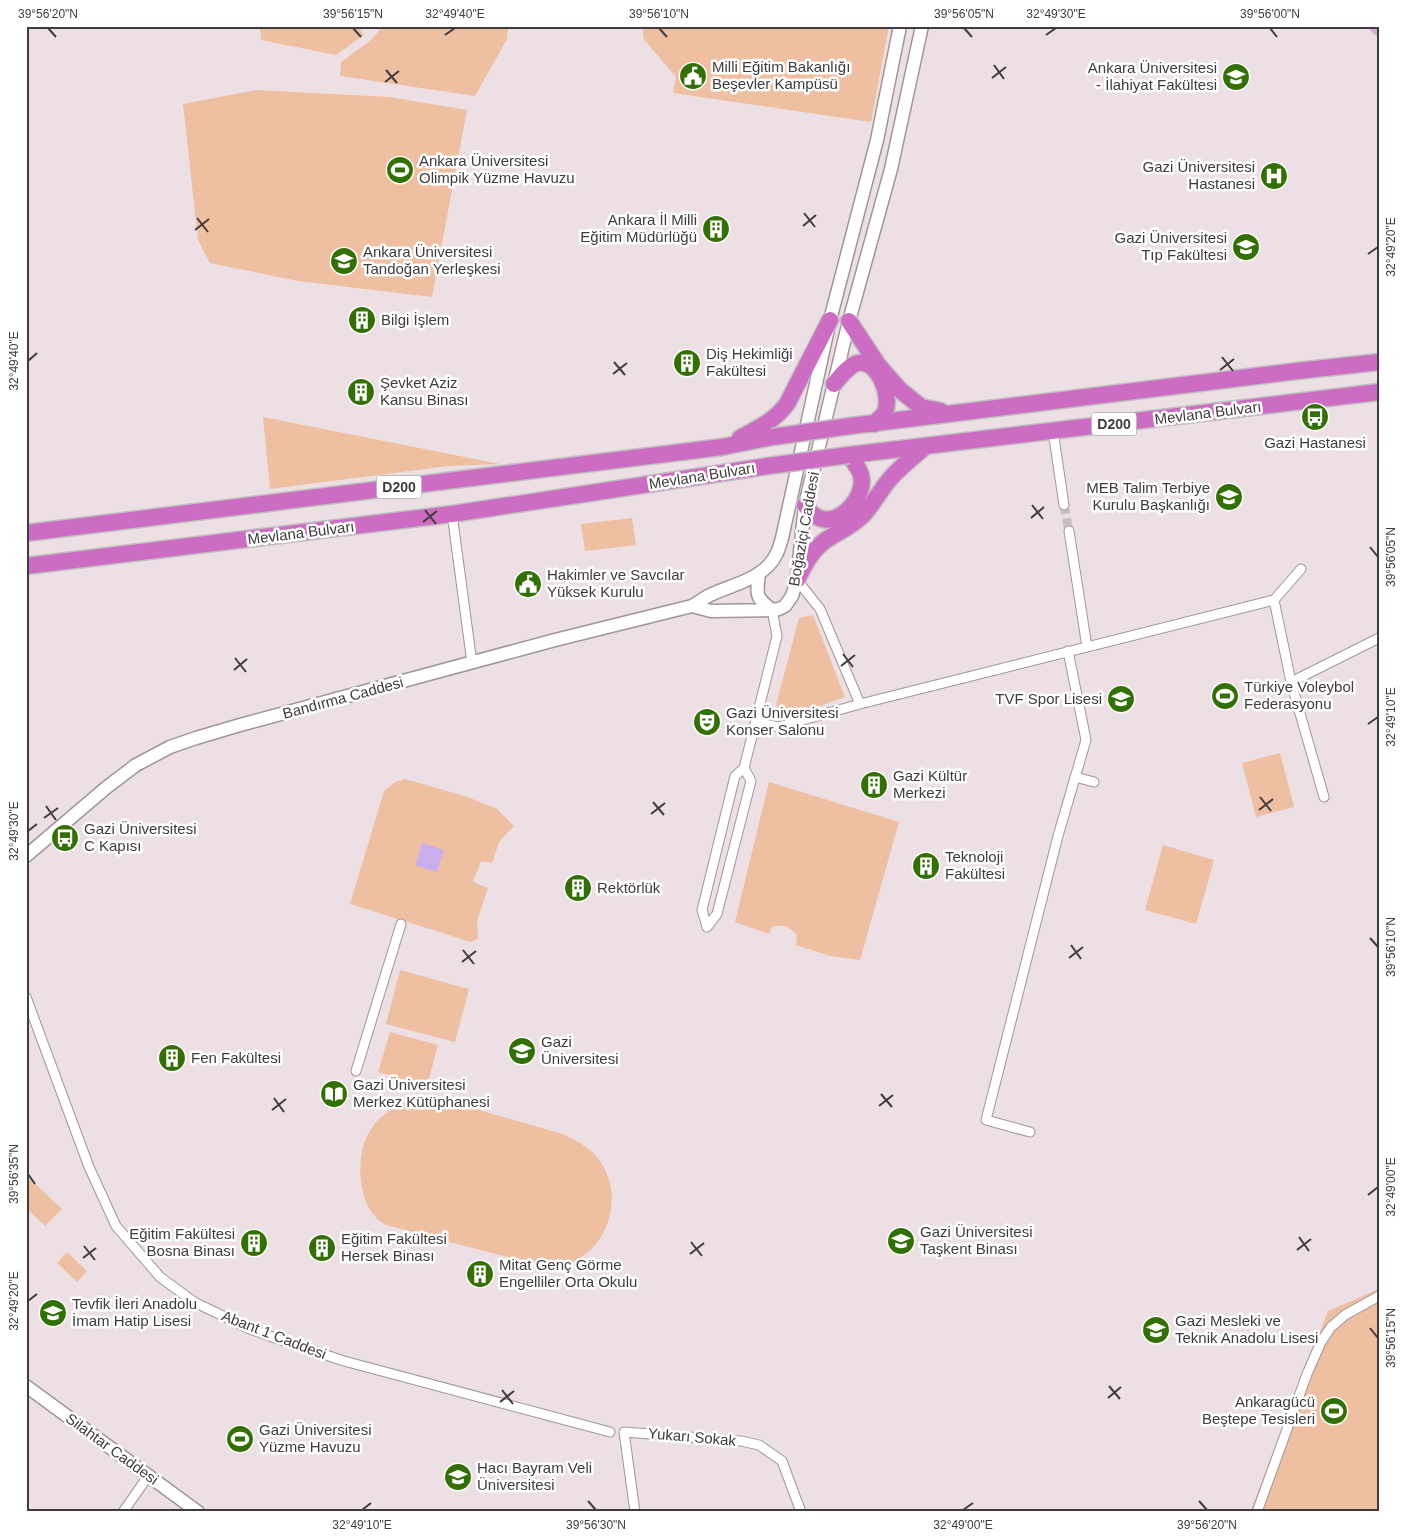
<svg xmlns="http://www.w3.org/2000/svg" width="1405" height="1538" font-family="Arial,sans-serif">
<rect width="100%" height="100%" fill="#ede0e4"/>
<path fill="#eebfa1" d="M260 26H358L364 35 336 55 261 40Z
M383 26H508L507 39 475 96 340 76 341 62 370 41Z
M643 26H889L871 122 673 93 676 77 643 38Z
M256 90 389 97 467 110 432 297 298 281 210 263 198 240 183 104Z
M263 417 500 464 448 466 270 489Z
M632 518 636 545 585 551 581 524Z
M813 615 845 697 787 718 776 705 799 618Z
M1280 753 1294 807 1256 817 1242 763Z
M405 779 465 796 497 809 514 826 499 842 492 863 481 861 473 882 488 888 477 921 478 939 471 942 350 904 384 791 395 782Z
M769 782 899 822 860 960 830 956 796 945 797 935C789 926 783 924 772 927L769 934 735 922Z
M1163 845 1214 860 1196 924 1145 910Z
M400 970 469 989 455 1042 386 1024Z
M390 1032 438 1045 427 1086 378 1072Z
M434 1097 559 1133C575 1139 590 1147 600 1161 627 1200 605 1259 557 1267L556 1270 386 1225C360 1212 356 1169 364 1144 367 1135 373 1125 380 1118 394 1105 415 1098 434 1097Z
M30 1179 62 1209 45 1226 26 1208V1183Z
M67 1252 87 1271 77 1282 57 1263Z
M1379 1289V1512H1250L1328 1311Z"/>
<path fill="#caafee" d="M422 843 444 850 437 872 415 865Z"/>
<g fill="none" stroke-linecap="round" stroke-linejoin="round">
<path stroke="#cabfc2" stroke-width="9" stroke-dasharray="9 4.5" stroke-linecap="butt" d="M1064 505 1069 531"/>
<g stroke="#a19598" stroke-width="11">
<path id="street" d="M1053 431 1064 505
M452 514 472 663
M1069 531 1087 647
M797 580 820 609 860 704
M1274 600 1291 682 1324 797
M1291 682 1379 638
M756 722 778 727 860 704 1274 600 1301 569
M1075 777 1094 782
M707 927 702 910 735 776 744 768 777 636 772 610
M707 927 717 914 751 781 744 768
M26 997 89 1167 116 1226 160 1277 194 1302 250 1329 281 1340 344 1361 610 1432
M356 1071 401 924
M1030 1132 986 1120 1058 836 1086 740 1068 651
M123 1512 149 1475
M635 1512 624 1432 741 1441 759 1445 782 1461 801 1512
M1257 1512 1307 1374 1321 1342 1331 1327 1345 1315 1379 1296"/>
</g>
<g stroke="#a19598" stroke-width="15">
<path id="secondary" d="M759 573C757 595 754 596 772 610
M692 606 711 611 772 610 779 609 785 606 792 596 797 580 805 505 849 321 891 169 922 26
M26 856 107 787 136 765 170 747 196 738 240 725 555 640 692 606C697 603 703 599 708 596 728 586 752 582 768 566 776 558 779 549 782 538L830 320 877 140 900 26
M26 1386 198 1512"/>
</g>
<g stroke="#c2c0c1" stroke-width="16">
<path id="primary" d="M1377 26 1379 28"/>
</g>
<g stroke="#c2c0c1" stroke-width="19">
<path id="highway" d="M849 321 878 365 900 390 921 407 941 411
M834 384C840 377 849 365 858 363 878 359 892 396 885 412 883 416 877 420 874 424
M850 426 1297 371 1379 362
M740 438C759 428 774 421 787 404L830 320
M805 505C809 510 812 516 819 518 840 527 867 496 861 475 859 468 853 461 849 455L1379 392
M26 533 722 447 772 437
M26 566 452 514 768 466
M797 580C804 565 812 550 826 540 839 531 853 526 864 514 873 504 880 491 889 480 900 467 913 457 926 446"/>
</g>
<use href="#street" stroke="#fff" stroke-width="9"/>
<use href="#secondary" stroke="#fff" stroke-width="12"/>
<use href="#primary" stroke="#e1a7db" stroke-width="14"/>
<use href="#highway" stroke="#cd6cc3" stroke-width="16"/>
<g stroke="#c2c0c1" stroke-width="19" stroke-linecap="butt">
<path id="highway-bridge" d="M772 437 850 426
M768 466 849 455"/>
</g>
<use href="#highway-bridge" stroke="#cd6cc3" stroke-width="16"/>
</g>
<path fill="none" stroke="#403b3c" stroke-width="2" d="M48 28 56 37M353 28 361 37M659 28 667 37M964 28 972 37M1270 28 1277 37M445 35 455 28M1046 35 1056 28M994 65 1004 79M386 70 397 83M992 78 1006 67M385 82 399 71M804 213 815 227M197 218 208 232M803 226 816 215M195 230 209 219M1368 254 1378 247M1222 357 1233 371M28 361 37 353M614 362 625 375M1220 370 1234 359M613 374 627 363M1032 505 1043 519M425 510 436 524M1031 518 1044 507M423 522 437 511M1370 547 1378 557M843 654 853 667M235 658 246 672M841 666 855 655M234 670 247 659M1368 724 1378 717M1260 797 1271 811M653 802 664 815M46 806 56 820M1259 810 1273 799M651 814 665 803M44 818 58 808M28 831 37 824M1370 938 1378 947M1071 945 1081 959M463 950 474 964M1069 958 1083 947M462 962 476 951M881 1094 892 1107M274 1098 284 1112M879 1106 893 1095M272 1110 286 1099M28 1174 35 1184M1368 1195 1378 1187M1299 1237 1309 1251M691 1242 702 1256M84 1246 95 1260M1297 1250 1311 1239M690 1254 704 1243M83 1258 96 1248M28 1301 37 1294M1370 1328 1378 1338M1109 1386 1120 1399M502 1390 513 1404M1108 1398 1121 1387M500 1402 514 1391M588 1501 596 1510M1199 1501 1207 1510M362 1510 371 1503M963 1510 973 1503"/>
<defs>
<g id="civic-disc" transform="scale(1.4375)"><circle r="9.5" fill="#337003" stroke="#fff"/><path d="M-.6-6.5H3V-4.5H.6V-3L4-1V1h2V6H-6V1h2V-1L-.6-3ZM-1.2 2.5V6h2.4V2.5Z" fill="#fff"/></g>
<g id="university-disc" transform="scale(1.4375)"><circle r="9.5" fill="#337003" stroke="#fff"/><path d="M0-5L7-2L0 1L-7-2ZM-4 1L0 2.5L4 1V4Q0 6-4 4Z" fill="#fff"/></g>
<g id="stadium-disc" transform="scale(1.4375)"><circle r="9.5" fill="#337003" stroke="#fff"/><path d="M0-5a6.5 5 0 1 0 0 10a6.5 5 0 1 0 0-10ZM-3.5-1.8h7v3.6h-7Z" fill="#fff"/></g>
<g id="hospital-disc" transform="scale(1.4375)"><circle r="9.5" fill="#337003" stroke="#fff"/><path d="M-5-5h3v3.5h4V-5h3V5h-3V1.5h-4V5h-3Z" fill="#fff"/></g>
<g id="building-disc" transform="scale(1.4375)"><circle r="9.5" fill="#337003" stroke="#fff"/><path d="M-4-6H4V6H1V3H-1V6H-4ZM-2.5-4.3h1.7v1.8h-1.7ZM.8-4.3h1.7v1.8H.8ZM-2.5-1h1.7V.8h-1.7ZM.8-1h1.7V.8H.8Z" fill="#fff"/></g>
<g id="bus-disc" transform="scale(1.4375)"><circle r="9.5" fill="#337003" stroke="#fff"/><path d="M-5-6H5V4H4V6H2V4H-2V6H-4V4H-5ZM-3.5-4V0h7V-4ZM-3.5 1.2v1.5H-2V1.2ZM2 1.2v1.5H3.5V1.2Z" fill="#fff"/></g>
<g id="school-disc" transform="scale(1.4375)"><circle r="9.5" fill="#337003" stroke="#fff"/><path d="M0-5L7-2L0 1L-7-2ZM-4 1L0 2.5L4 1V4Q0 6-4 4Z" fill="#fff"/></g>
<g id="theatre-disc" transform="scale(1.4375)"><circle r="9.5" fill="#337003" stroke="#fff"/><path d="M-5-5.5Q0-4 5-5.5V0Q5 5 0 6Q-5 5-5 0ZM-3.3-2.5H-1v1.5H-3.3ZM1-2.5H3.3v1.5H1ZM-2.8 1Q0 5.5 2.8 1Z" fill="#fff"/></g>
<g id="library-disc" transform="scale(1.4375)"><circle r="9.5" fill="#337003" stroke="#fff"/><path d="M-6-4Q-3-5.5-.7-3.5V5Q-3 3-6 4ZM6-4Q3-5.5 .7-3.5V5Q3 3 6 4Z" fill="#fff"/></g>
</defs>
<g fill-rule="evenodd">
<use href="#civic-disc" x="693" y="76"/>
<use href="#university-disc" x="1236" y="77"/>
<use href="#stadium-disc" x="400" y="170"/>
<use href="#hospital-disc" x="1274" y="176"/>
<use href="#building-disc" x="716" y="229"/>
<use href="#university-disc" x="1246" y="247"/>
<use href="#university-disc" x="344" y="261"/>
<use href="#building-disc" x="362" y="320"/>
<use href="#building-disc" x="687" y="363"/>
<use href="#building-disc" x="361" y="392"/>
<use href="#bus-disc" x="1315" y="417"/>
<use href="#school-disc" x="1229" y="497"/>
<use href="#civic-disc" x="528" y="584"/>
<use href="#stadium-disc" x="1225" y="696"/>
<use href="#school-disc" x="1121" y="699"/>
<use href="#theatre-disc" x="707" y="722"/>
<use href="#building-disc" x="874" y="785"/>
<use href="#bus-disc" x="65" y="838"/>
<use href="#building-disc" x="926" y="866"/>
<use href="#building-disc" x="578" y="888"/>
<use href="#university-disc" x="522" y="1051"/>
<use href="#building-disc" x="172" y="1058"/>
<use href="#library-disc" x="334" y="1094"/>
<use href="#school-disc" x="901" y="1241"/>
<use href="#building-disc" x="254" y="1243"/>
<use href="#building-disc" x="322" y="1248"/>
<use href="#building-disc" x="480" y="1274"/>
<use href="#school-disc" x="53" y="1313"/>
<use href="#school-disc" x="1156" y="1330"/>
<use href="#stadium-disc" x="1334" y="1411"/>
<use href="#stadium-disc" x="240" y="1439"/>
<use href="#university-disc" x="458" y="1477"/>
</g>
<g text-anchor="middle" stroke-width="5" stroke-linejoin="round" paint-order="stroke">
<g fill="#fff" stroke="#797676" stroke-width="1">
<rect x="1091.5" y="412.5" width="45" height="23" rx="4"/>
<rect x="376.5" y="475.5" width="45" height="23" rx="4"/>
</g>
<g font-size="14" font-weight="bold" fill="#403b3c">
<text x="1114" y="429">D200</text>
<text x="399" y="492">D200</text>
</g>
<g font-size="15" fill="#403b3c" stroke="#fff" text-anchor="start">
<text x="712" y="72">Milli Eğitim Bakanlığı<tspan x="712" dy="17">Beşevler Kampüsü</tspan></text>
<text x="1217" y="73" text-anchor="end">Ankara Üniversitesi<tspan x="1217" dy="17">- İlahiyat Fakültesi</tspan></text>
<text x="419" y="166">Ankara Üniversitesi<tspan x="419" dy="17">Olimpik Yüzme Havuzu</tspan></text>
<text x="1255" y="172" text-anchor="end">Gazi Üniversitesi<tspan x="1255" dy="17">Hastanesi</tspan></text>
<text x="697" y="225" text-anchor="end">Ankara İl Milli<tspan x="697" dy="17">Eğitim Müdürlüğü</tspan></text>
<text x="1227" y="243" text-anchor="end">Gazi Üniversitesi<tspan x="1227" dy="17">Tıp Fakültesi</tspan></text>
<text x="363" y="257">Ankara Üniversitesi<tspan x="363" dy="17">Tandoğan Yerleşkesi</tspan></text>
<text x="381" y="325">Bilgi İşlem</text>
<text x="706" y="359">Diş Hekimliği<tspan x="706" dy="17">Fakültesi</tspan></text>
<text x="380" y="388">Şevket Aziz<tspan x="380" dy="17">Kansu Binası</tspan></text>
<text x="1315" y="448" text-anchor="middle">Gazi Hastanesi</text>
<text x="1210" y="493" text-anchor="end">MEB Talim Terbiye<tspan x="1210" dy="17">Kurulu Başkanlığı</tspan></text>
<text x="547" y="580">Hakimler ve Savcılar<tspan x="547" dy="17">Yüksek Kurulu</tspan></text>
<text x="1244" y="692">Türkiye Voleybol<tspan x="1244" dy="17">Federasyonu</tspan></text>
<text x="1102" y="704" text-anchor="end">TVF Spor Lisesi</text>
<text x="726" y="718">Gazi Üniversitesi<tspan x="726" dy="17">Konser Salonu</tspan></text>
<text x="893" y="781">Gazi Kültür<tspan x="893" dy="17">Merkezi</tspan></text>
<text x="84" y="834">Gazi Üniversitesi<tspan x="84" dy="17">C Kapısı</tspan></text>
<text x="945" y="862">Teknoloji<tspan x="945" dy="17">Fakültesi</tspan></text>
<text x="597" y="893">Rektörlük</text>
<text x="541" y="1047">Gazi<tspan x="541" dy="17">Üniversitesi</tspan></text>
<text x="191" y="1063">Fen Fakültesi</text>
<text x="353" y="1090">Gazi Üniversitesi<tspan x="353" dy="17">Merkez Kütüphanesi</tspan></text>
<text x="920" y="1237">Gazi Üniversitesi<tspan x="920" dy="17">Taşkent Binası</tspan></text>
<text x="235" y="1239" text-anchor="end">Eğitim Fakültesi<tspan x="235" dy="17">Bosna Binası</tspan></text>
<text x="341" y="1244">Eğitim Fakültesi<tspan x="341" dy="17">Hersek Binası</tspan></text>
<text x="499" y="1270">Mitat Genç Görme<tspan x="499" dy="17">Engelliler Orta Okulu</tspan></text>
<text x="72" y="1309">Tevfik İleri Anadolu<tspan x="72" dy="17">İmam Hatip Lisesi</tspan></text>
<text x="1175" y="1326">Gazi Mesleki ve<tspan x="1175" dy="17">Teknik Anadolu Lisesi</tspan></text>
<text x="1315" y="1407" text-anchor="end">Ankaragücü<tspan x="1315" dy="17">Beştepe Tesisleri</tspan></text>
<text x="259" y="1435">Gazi Üniversitesi<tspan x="259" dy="17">Yüzme Havuzu</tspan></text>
<text x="477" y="1473">Hacı Bayram Veli<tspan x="477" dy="17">Üniversitesi</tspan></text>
</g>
<g font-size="15" fill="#403b3c" stroke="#fff">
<text transform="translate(1208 413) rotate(-7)" y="5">Mevlana Bulvarı</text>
<text transform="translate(702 476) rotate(-9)" y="5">Mevlana Bulvarı</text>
<text transform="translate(804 529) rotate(-80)" y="5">Boğaziçi Caddesi</text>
<text transform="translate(301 533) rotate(-7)" y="5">Mevlana Bulvarı</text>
<text transform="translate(343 698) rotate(-15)" y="5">Bandırma Caddesi</text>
<text transform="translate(274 1335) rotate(21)" y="5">Abant 1 Caddesi</text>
<text transform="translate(692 1437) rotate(5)" y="5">Yukarı Sokak</text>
<text transform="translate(112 1449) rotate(36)" y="5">Silahtar Caddesi</text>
</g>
</g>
<rect width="1405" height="1538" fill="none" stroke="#ffffff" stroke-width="55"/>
<rect x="28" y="28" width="1350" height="1482" fill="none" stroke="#403b3c" stroke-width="2"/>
<g font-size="12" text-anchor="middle" fill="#403b3c">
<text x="48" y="18">39°56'20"N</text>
<text x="353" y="18">39°56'15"N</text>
<text x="455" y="18">32°49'40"E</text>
<text x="659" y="18">39°56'10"N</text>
<text x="964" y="18">39°56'05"N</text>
<text x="1056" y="18">32°49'30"E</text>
<text x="1270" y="18">39°56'00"N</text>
<text transform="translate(1391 247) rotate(-90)" y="4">32°49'20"E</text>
<text transform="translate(14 361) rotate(-90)" y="4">32°49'40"E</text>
<text transform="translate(1391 557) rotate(-90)" y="4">39°56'05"N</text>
<text transform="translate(1391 717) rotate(-90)" y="4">32°49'10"E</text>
<text transform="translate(14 831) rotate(-90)" y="4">32°49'30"E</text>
<text transform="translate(1391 947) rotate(-90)" y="4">39°56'10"N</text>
<text transform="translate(14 1174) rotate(-90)" y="4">39°56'35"N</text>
<text transform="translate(1391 1187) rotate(-90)" y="4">32°49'00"E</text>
<text transform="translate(14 1301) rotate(-90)" y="4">32°49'20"E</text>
<text transform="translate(1391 1338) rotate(-90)" y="4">39°56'15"N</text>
<text x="362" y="1529">32°49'10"E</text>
<text x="596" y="1529">39°56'30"N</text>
<text x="963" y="1529">32°49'00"E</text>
<text x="1207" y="1529">39°56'20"N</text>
</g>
</svg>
